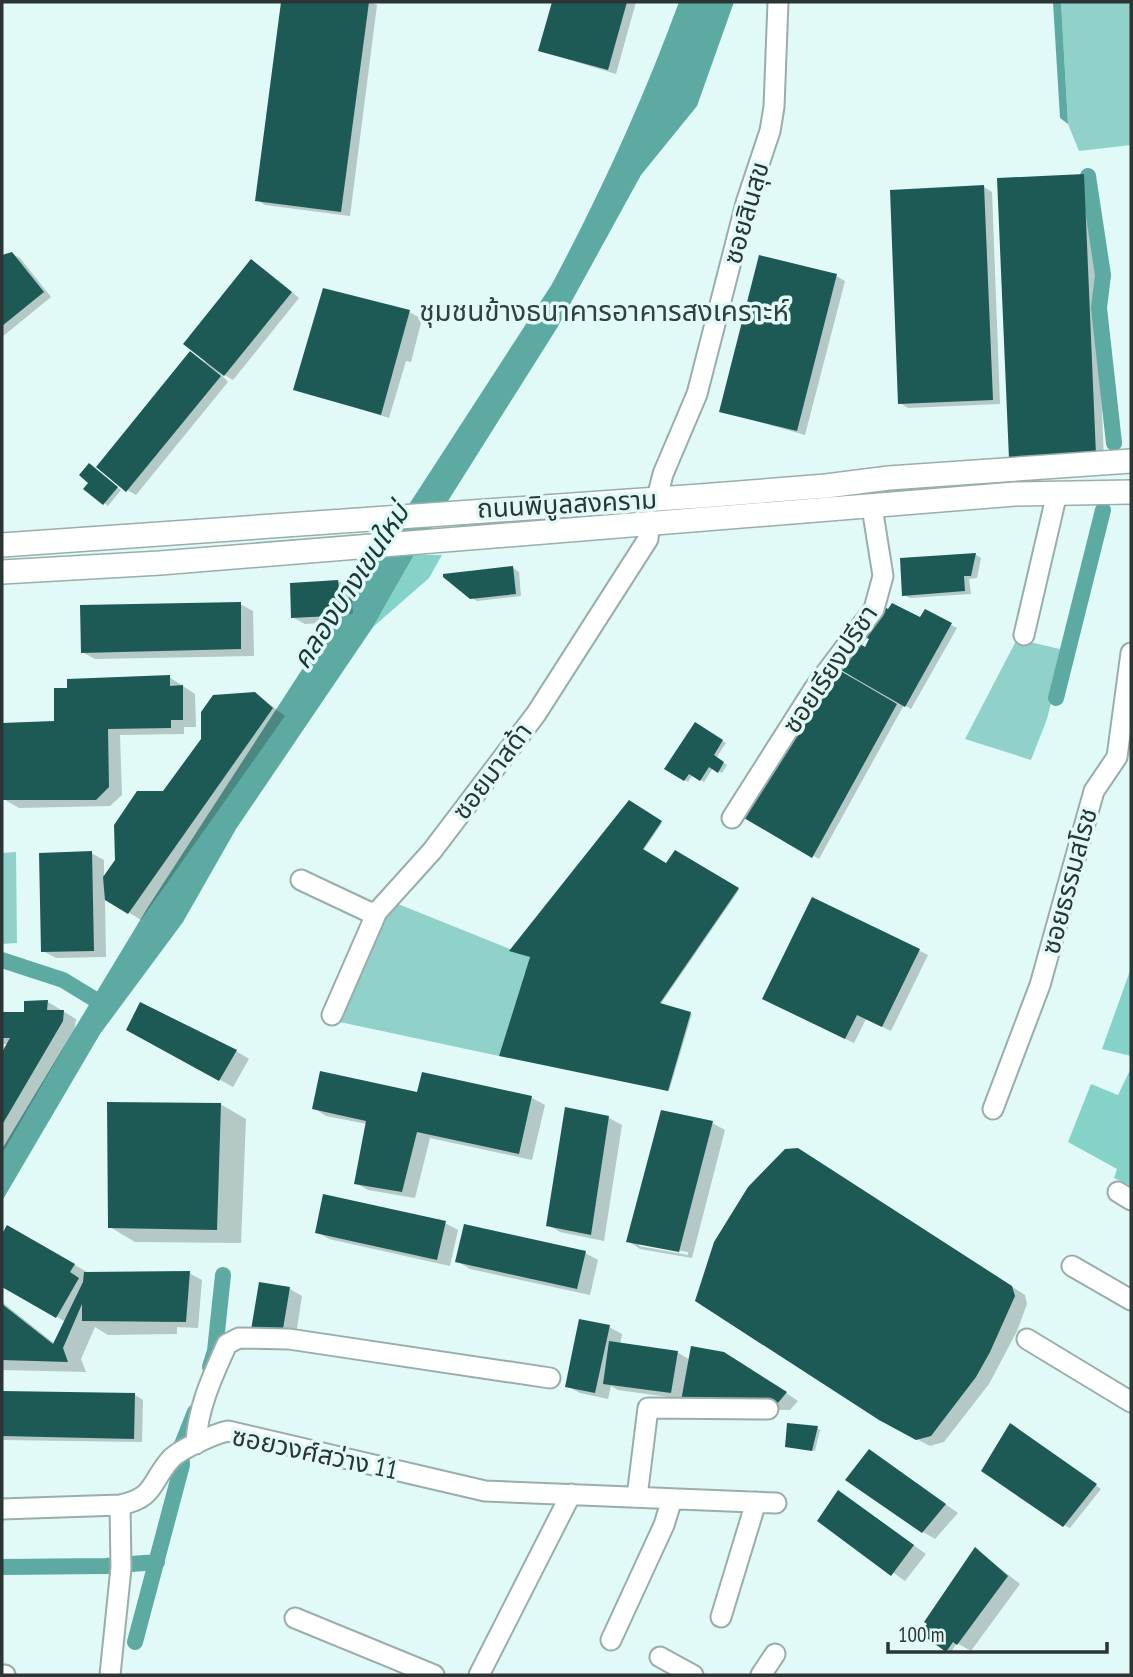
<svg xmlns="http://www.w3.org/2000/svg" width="1133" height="1677" font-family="'PT Sans Narrow','Noto Sans Thai',sans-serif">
<rect width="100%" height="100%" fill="#e1faf7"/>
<path fill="#90d2ca" d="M1061 2H1131V145L1079 151 1068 124Z
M1017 639 1064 650 1047 719 1031 760 965 739Z
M16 852 17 943 2 944V853Z
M393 902 530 957 499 1056 335 1021Z"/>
<path fill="#85d2c9" d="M414 555H442L429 578 373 627Z
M1131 968V1056L1102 1049Z
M1131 1068V1186L1114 1178 1117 1169 1068 1142 1091 1084 1118 1095Z"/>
<path fill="#5daaa2" d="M679 2H734L697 106 641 175 557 328 414 555 373 627 236 829 183 922 100 1034 2 1201V1149L148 907 552 284C601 192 643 100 679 2Z
M1053 2H1061L1068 124 1060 118Z"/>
<path fill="#0003" fill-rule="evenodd" d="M283 2H371L377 5 350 216 265 205 257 200Z
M554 2H636L616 74 540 51Z
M1084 175 1092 180 1104 459 1010 458Z
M984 187 992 192 1000 404 908 408 900 403Z
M12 254 20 258 51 297 2 337V257Z
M260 266 299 298 233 380 218 371 228 382 136 495 127 490 190 353 205 362Z
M836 276 845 281 805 435 721 411Z
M409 312 422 319 411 362 406 361 389 418 295 389Z
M93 468 121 490 108 506 85 488 90 482Z
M975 554 981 558 977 578 969 579 971 594 910 598 904 595Z
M513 568 519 572 521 596 477 601 471 597Z
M338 581 351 589 353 614H342V622L305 624 292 617Z
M240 604 253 611 254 656 95 659 82 652Z
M889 611 921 619 926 612 957 628 911 709 904 705 819 859 746 817 855 682 856 680 841 668 866 650Z
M169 677 195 694 196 727H184V734L120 735 122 795 110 806 19 808 2 798V725L56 723Z
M255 693 285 716 141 920 105 898 106 957 56 958 43 951 91 853 104 860V878L164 792Z
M696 724 726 743 716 758 727 765 722 773 713 768 704 782 693 774 688 782 667 769Z
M629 803 662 823 643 851 666 865 675 852 739 890 660 1005 692 1014 669 1091 501 1055Z
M813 899 928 955 891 1031 866 1019 854 1043 773 1003Z
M48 1002 76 1019 75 1028 2 1154V1055L8 1044H2V1014L26 1013V1003Z
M128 1029 236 1051 249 1059 233 1087Z
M423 1074 532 1098 545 1105 532 1160 430 1138 415 1198 368 1190 356 1183 367 1124 326 1116 314 1108 419 1094Z
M220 1104 246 1119 241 1243 135 1242 110 1227Z
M566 1109 609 1118 622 1125 604 1241 560 1232 548 1225Z
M712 1123 725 1130 692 1258 640 1249 628 1241ZM639 1243 688 1252V1255L639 1246Z
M811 1158 1025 1295 1027 1304 1017 1331 989 1384 944 1442 930 1446 894 1427Z
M445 1223 458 1230 450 1266 329 1239 317 1232Z
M8 1227 87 1272 189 1273 202 1280 198 1328 177 1327V1334L108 1335 95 1327 81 1359 86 1372 2 1370V1302L55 1344 66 1322 2 1285V1238Z
M585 1253 598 1260 590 1295 470 1269 457 1261Z
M290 1289 302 1296 295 1341 266 1337Z
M609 1327 622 1334 620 1345 677 1352 690 1360 738 1361 798 1401 790 1410 695 1408 683 1399 618 1390 611 1386 608 1399 580 1393 567 1386Z
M2 1392 135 1395 143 1400 142 1442 3 1440Z
M817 1428 820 1430 815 1451 787 1446Z
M1017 1429 1101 1489 1070 1528 1064 1525Z
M882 1459 958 1513 935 1539 923 1532Z
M851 1500 926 1554 905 1581 820 1521Z
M976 1549 1020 1584 971 1651 957 1643 951 1652 923 1633Z"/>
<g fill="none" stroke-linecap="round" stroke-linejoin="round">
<path stroke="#5daaa2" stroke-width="16" d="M1088 176 1103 275 1099 308 1114 443
M1056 698 1103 510
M2 960 63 980 109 1008
M210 1367 215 1351 223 1275
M2 1567 106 1566 157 1562
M135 1642 182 1465 181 1447 195 1412"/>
</g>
<path fill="#1e5a55" d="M281 2H369L341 212 255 201Z
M552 2H627L608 70 538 51Z
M1084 174 1096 455 1009 459 997 178Z
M984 185 993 400 898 404 890 190Z
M12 252 44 292 2 326V255Z
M759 255 837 274 797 431 719 412Z
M251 259 292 292 224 376 183 344Z
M323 288 410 310 381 415 293 390Z
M190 351 221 376 126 492 96 467Z
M89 463 118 487 103 505 83 489 88 483 79 475Z
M976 553 971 576H964L965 591 902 596 900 558Z
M513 566 516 594 470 599 443 577V574Z
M338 580 341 607H330V616L291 618 290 583Z
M241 602V649L81 653 80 605Z
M892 603 920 617 925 609 952 623 905 707 839 669 857 642 865 647 869 639 861 635 881 605 888 609Z
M839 670 897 704 812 858 744 818 757 790Z
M170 675V686L183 685V720H171V728L108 729 109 787 96 800H2V723L54 721V688H67V679Z
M255 692 273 708 128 914 105 900 103 877 115 860 114 825 137 791H163L201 739V712L213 695Z
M695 722 723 740 714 755 724 762 718 773 709 767 700 781 689 774 684 781 664 769Z
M629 800 662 821 643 849 666 863 675 850 739 888 660 1003 691 1012 668 1091 499 1056 530 957 509 951Z
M92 851 94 951 41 952 39 853Z
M812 897 920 949 882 1027 857 1015 845 1039 762 999Z
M48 1000 47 1010H64L63 1021 2 1125V1052L10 1038H2V1012H24V1001Z
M140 1002 237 1050 219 1081 126 1030Z
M320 1071 417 1092 422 1072 532 1096 519 1154 417 1132 402 1192 354 1184 366 1121 312 1109Z
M107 1102 221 1103 217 1230 108 1228Z
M565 1107 609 1116 591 1235 546 1226Z
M661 1110 713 1121 679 1252 626 1242Z
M798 1148 1012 1286 1015 1296 990 1352 976 1377 931 1436 916 1440 879 1420 695 1301 714 1242 748 1187 785 1149Z
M323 1194 446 1221 437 1260 315 1233Z
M464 1224 586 1251 577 1289 455 1262Z
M7 1225 75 1264 70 1272 79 1278 56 1318 2 1287V1234Z
M190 1271 186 1322 82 1321V1304L63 1348 68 1362 2 1360V1304L53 1344 83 1282 84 1272Z
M259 1282 290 1287 282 1335 251 1330Z
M579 1319 610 1325 595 1393 565 1387Z
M609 1341 678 1351 671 1393 603 1384Z
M691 1346 724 1352 787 1392 777 1404 681 1401Z
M2 1391 135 1393 134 1439 2 1436Z
M787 1423 818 1426 812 1451 785 1447Z
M1010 1423 1097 1484 1063 1527 981 1471Z
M869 1449 946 1504 922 1533 845 1480Z
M838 1490 914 1545 891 1576 817 1521Z
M975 1547 1008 1576 957 1645 953 1642 946 1652 920 1633 927 1624 924 1622Z"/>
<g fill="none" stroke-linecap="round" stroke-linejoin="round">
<g stroke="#97aeab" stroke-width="23">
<path id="minor" d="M657 498 663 474 697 394 746 203 770 131 774 107 778 2
M1024 635 1057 493
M732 818 814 689 874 609 883 576 872 507
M301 880 369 912H377
M332 1015 377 912 432 851 536 714 648 539 649 525
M993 1109 1040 985 1094 791 1117 757 1131 653
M1118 1192 1131 1200
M1072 1266 1131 1300
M1027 1339 1131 1402
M196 1444C197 1409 213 1375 227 1344L239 1338 289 1339 550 1378
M637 1497 648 1408 768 1409
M2 1509 120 1505C155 1498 150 1483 170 1460 178 1450 214 1434 228 1431L485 1491 776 1503
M721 1617 756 1502
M295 1618 434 1675
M611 1640 664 1525 672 1499
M660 1657 693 1675
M2 1675H5
M110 1675 121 1568 120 1505
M479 1675 571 1494
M761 1675 775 1654"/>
</g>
<g stroke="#97aeab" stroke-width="26">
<path id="major" d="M2 545 700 496 826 486 889 478 1131 461
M2 572 160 563 1015 494 1131 492"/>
</g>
<use href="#minor" stroke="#fff" stroke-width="19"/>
<use href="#major" stroke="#fff" stroke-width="23"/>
</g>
<g text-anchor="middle" stroke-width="7" stroke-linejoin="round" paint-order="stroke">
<g font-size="26" fill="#2b3534" stroke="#e1faf7">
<text transform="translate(746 213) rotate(-74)" y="9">ซอยสินสุข</text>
<text transform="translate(567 504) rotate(-3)" y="9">ถนนพิบูลสงคราม</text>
<text transform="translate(830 669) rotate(-56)" y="9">ซอยเรียงปรีชา</text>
<text transform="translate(492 771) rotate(-53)" y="9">ซอยมาสด้า</text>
<text transform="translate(1069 881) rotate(-75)" y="9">ซอยธรรมสโรช</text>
<text transform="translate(315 1453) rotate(12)" y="9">ซอยวงศ์สว่าง 11</text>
</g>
<g font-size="28" fill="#2e4240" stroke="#e1faf7">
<text x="604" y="321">ชุมชนข้างธนาคารอาคารสงเคราะห์</text>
</g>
<g font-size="28" font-style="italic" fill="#173c38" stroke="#e1faf7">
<text transform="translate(350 586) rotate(-57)" y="10">คลองบางเขนใหม่</text>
</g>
</g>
<rect width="1133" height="1677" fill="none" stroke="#2b3534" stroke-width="7"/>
<path d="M888 1642v10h219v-10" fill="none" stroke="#2b3534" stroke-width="3.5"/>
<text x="898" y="1642" font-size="21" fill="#2b3534" stroke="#e1faf7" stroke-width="5" paint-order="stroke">100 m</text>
</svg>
